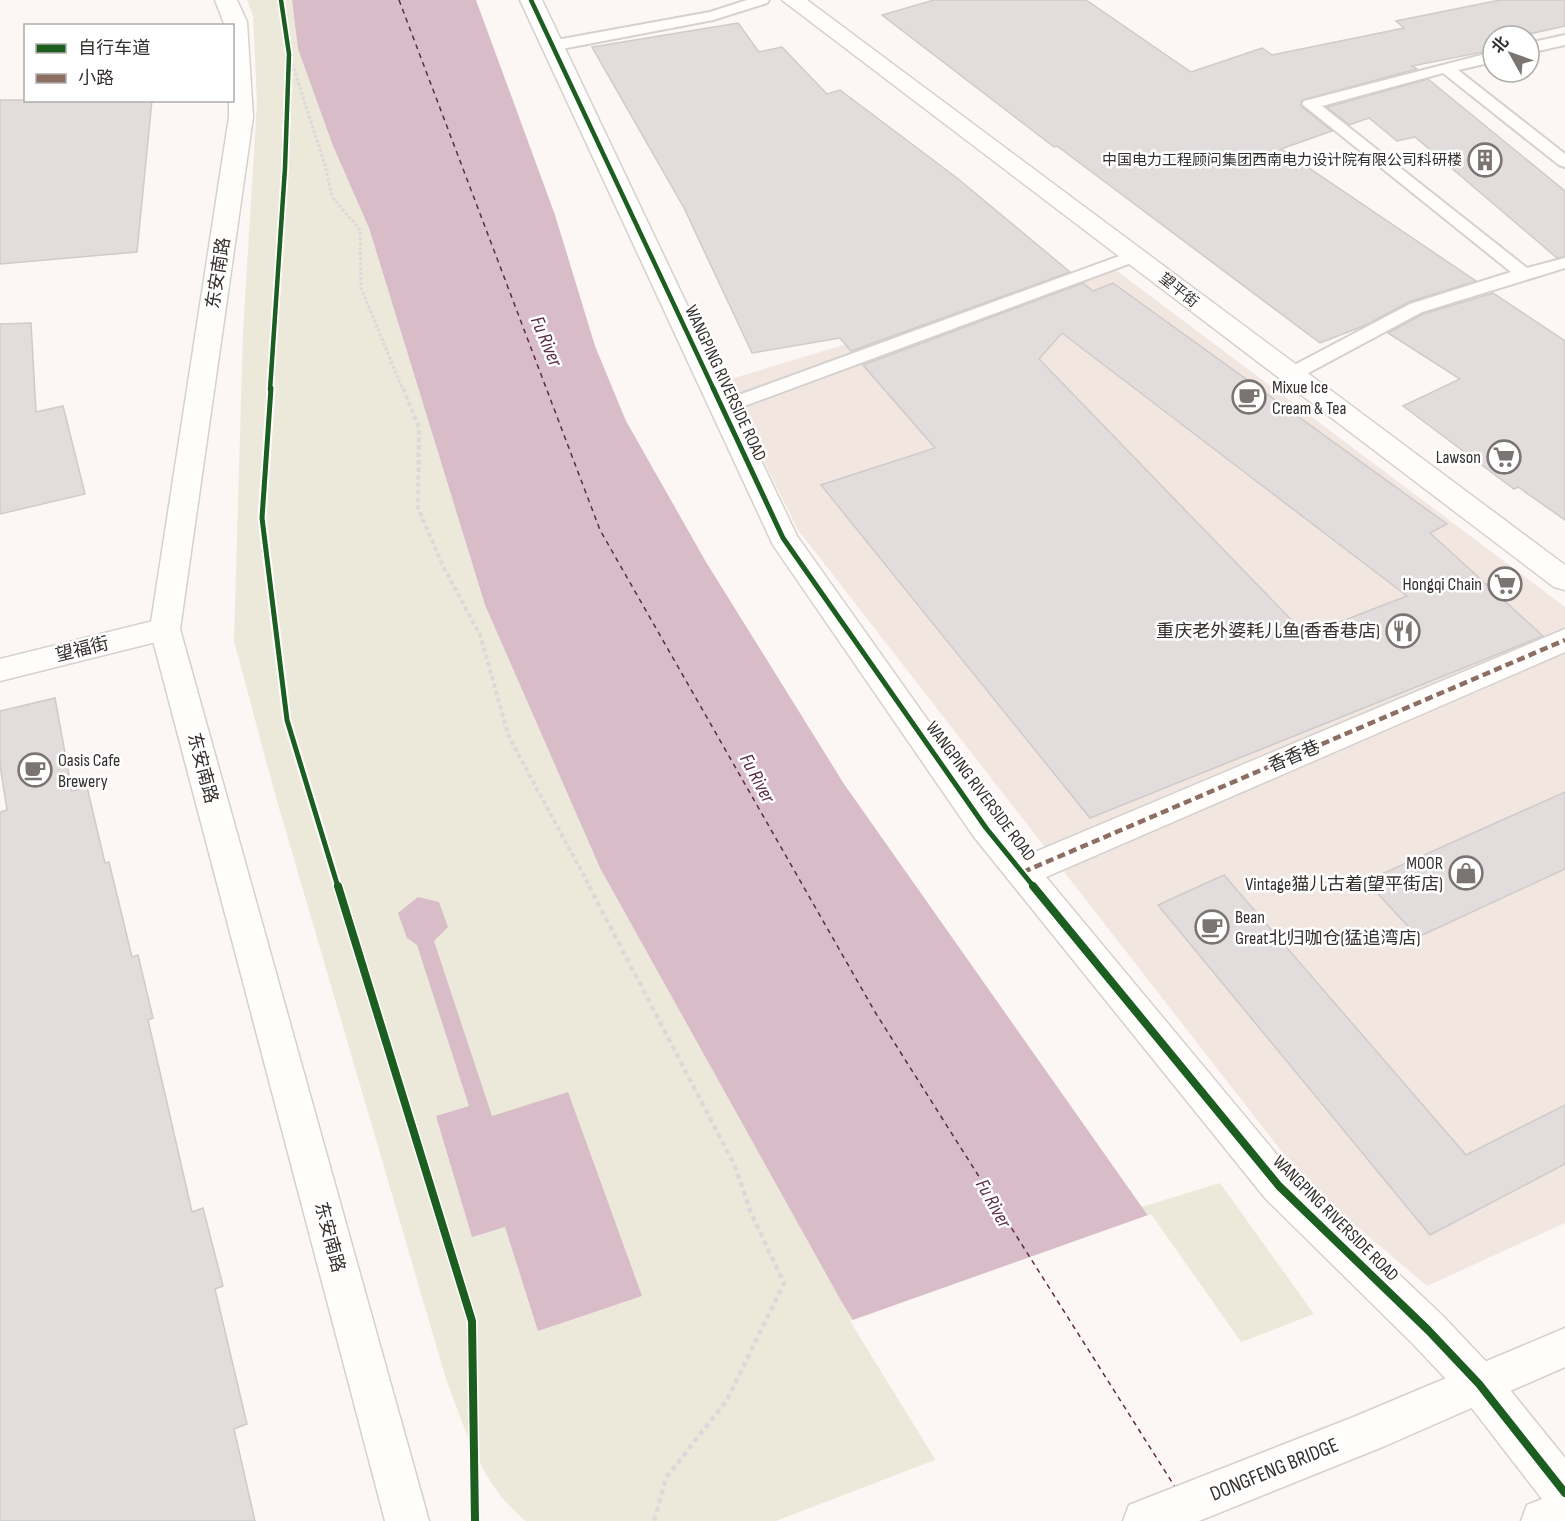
<svg xmlns="http://www.w3.org/2000/svg" width="1565" height="1521" font-family="'Sofia Sans Condensed','Noto Sans SC',sans-serif">
<rect width="100%" height="100%" fill="#fcf6f4"/>
<path fill="#f2e6e1" d="M1109 265 1565 607V1223L1427 1286 1307 1184 798 530 724 381Z"/>
<path fill="#ece9da" d="M247 0H292L298 49 333 146 369 228 485 605 600 868 840 1299 1220 1183 1314 1314 776 1521H526C481 1486 466 1430 446 1379L275 794 234 641 243 332 257 102 253 16Z"/>
<path fill="#d8bdc9" d="M292 0H476L555 215 595 346 626 421 706 562 844 784 1363 1521H977L840 1299 600 868 485 605 369 228 333 146 298 49Z
M418 897 439 902 448 927 434 941 492 1116 568 1092 642 1296 538 1331 505 1227 472 1237 436 1116 469 1106 417 945 407 938 398 913Z"/>
<path fill="#fcf6f4" d="M1151 1214 1366 1519V1521H973L850 1321Z"/>
<g fill="none" stroke-linecap="round" stroke-linejoin="round">
<path stroke="#5b2b45" stroke-width="1.5" stroke-dasharray="5 4.5" stroke-linecap="butt" d="M399 0 600 530 875 1012 1175 1487"/>
</g>
<path fill="#e2dddc" stroke="#cfcbca" stroke-width="1.5" fill-rule="evenodd" d="M934 0H1086L1191 72 1262 48 1272 55 1404 28 1396 21 1500 0H1565V26L1520 36H1493V50L1412 66 1417 69 1302 100 1301 106 1332 131 1281 149 1476 281 1409 302 1366 325 1320 343 1057 146 1054 147 882 15Z
M738 23 759 52 782 47 827 94 840 90 957 178 1070 272 851 351 840 338 752 353 684 208 592 47Z
M1428 79 1565 191V256L1557 258 1415 137 1397 141 1369 118 1349 125 1327 107Z
M0 100H152L137 252 0 264Z
M1083 283 1093 291 1113 283 1447 524 1430 533 1543 636 1090 818 821 485 935 448 863 365ZM1062 333 1407 596 1306 635 1039 359Z
M1493 293 1565 341V520L1518 487 1514 489 1403 406 1460 379 1388 333 1423 314Z
M31 323 36 412 63 406 85 494 0 514V324Z
M55 698 72 791 87 787 105 863 109 862 132 957 138 955 153 1018 148 1020 192 1212 203 1208 223 1286 215 1289 247 1424 234 1429 255 1521H0V812L7 810 0 765V711Z
M1565 792V869L1418 937 1366 881Z
M1224 875 1466 1155 1565 1105V1164L1430 1235 1158 905Z"/>
<g fill="none" stroke-linecap="round" stroke-linejoin="round">
<g stroke="#d5d1cf" stroke-width="4">
<path id="lane" d="M747 0H769L767 3 713 20 551 51 543 46 551 41 710 12Z
M1565 35V45L1529 53V43Z
M1493 52V62L1458 70 1565 154V167L1559 165 1443 73 1322 106 1527 268 1565 258V268L1422 312 1297 379H1283L1281 375 1283 371 1410 304 1511 272 1302 104 1304 101Z
M1136 250 1142 251 1145 255 1142 259 728 412H714L712 408 714 404Z"/>
</g>
<g stroke="#d5d1cf" stroke-width="3">
<path id="street" d="M520 0H542L797 536 998 819 1028 855 1565 629V652L1046 877 1293 1174 1443 1316 1494 1370 1565 1458V1515L1549 1508 1464 1398 1413 1344 1265 1198 974 837 773 545Z
M782 0H807L1565 565V590L1554 587Z
M165 618 176 621 180 629 176 637 0 681V659Z"/>
</g>
<g stroke="#d5d1cf" stroke-width="3">
<path id="secondary" d="M215 0H237L247 22 253 117 180 629 429 1521H385L150 629 229 117V100H232V26H225Z"/>
</g>
<g stroke="#d5d1cf" stroke-width="3">
<path id="primary" d="M1565 1328V1367L1385 1446 1199 1521H1123L1129 1505 1356 1416Z
M1565 1490V1521H1521L1527 1505Z"/>
</g>
<path stroke="#dcdad9" stroke-width="3" stroke-dasharray="3 2" stroke-linecap="butt" d="M289 54 325 165 332 197 360 230 361 288 403 390"/>
<path stroke="#dcdad9" stroke-width="4" stroke-dasharray="4.5 3" stroke-linecap="butt" d="M403 388 419 428 418 508 443 566 480 635 509 737 590 887"/>
<path stroke="#dcdad9" stroke-width="4.5" stroke-dasharray="5 4" stroke-linecap="butt" d="M589 886 735 1166 751 1213 784 1283 727 1400 666 1478 654 1521"/>
<use href="#lane" fill="#fffefd" fill-rule="evenodd"/>
<use href="#street" fill="#fffefd" fill-rule="evenodd"/>
<use href="#secondary" fill="#fffefd" fill-rule="evenodd"/>
<use href="#primary" fill="#fffefd" fill-rule="evenodd"/>
<path stroke="#8d6e63" stroke-width="4.5" stroke-dasharray="8 4.5" stroke-linecap="butt" d="M1023 872 1565 640"/>
<g stroke="#fff" stroke-width="8">
<path id="cycleway-far2" d="M531 0 714 390
M270 390 285 168 289 54 281 0"/>
</g>
<g stroke="#fff" stroke-width="9">
<path id="cycleway-far1" d="M271 388 262 518 287 720 338 887
M713 388 783 538 986 828 1034 887"/>
</g>
<g stroke="#fff" stroke-width="11">
<path id="cycleway" d="M338 886 472 1321 475 1521
M1033 886 1279 1186 1428 1330 1479 1384 1565 1493"/>
</g>
<use href="#cycleway-far2" stroke="#1b5e20" stroke-width="4.5"/>
<use href="#cycleway-far1" stroke="#1b5e20" stroke-width="5"/>
<use href="#cycleway" stroke="#1b5e20" stroke-width="8"/>
</g>
<defs>
<g id="building-ring" transform="scale(1.725)"><circle r="9.5" fill="#fff" stroke="#7a7573" stroke-width="1.5"/><path d="M-4-6H4V6H1V3H-1V6H-4ZM-2.5-4.3h1.7v1.8h-1.7ZM.8-4.3h1.7v1.8H.8ZM-2.5-1h1.7V.8h-1.7ZM.8-1h1.7V.8H.8Z" fill="#7a7573"/></g>
<g id="cafe-ring" transform="scale(1.725)"><circle r="9.5" fill="#fff" stroke="#7a7573" stroke-width="1.5"/><path d="M-5.5-4.5H6V0H3Q3 3.5 0 3.5H-2.5Q-5.5 3.5-5.5 0ZM3-3.2v2h1.7v-2ZM-6 4.5H4V6H-6Z" fill="#7a7573"/></g>
<g id="supermarket-ring" transform="scale(1.725)"><circle r="9.5" fill="#fff" stroke="#7a7573" stroke-width="1.5"/><path d="M-6-5.5h2.5l.6 2H6L4.5 2H-2.5L-4.4-4H-6ZM-1.5 3.2a1.3 1.3 0 1 0 .1 0ZM3 3.2a1.3 1.3 0 1 0 .1 0Z" fill="#7a7573"/></g>
<g id="restaurant-ring" transform="scale(1.725)"><circle r="9.5" fill="#fff" stroke="#7a7573" stroke-width="1.5"/><path d="M-5-6h1v4h1v-4h1v4h1v-4h1v5L-1.5 .5V6h-2V.5L-5-1ZM5-6V6H3V1.5H1.5Q1.5-4 5-6Z" fill="#7a7573"/></g>
<g id="shop-ring" transform="scale(1.725)"><circle r="9.5" fill="#fff" stroke="#7a7573" stroke-width="1.5"/><path d="M-5-2.5h2.3a2.7 3.5 0 0 1 5.4 0H5L5.5 6h-11ZM-1.5-2.5h3a1.5 2.3 0 0 0-3 0Z" fill="#7a7573"/></g>
</defs>
<g fill-rule="evenodd">
<use href="#building-ring" x="1485" y="160"/>
<use href="#cafe-ring" x="1249" y="397"/>
<use href="#supermarket-ring" x="1504" y="457"/>
<use href="#supermarket-ring" x="1505" y="584"/>
<use href="#restaurant-ring" x="1403" y="631"/>
<use href="#cafe-ring" x="35" y="770"/>
<use href="#shop-ring" x="1466" y="873"/>
<use href="#cafe-ring" x="1212" y="927"/>
</g>
<g text-anchor="middle" stroke-width="5" stroke-linejoin="round" paint-order="stroke">
<g font-size="15" fill="#34302e" stroke="#fff" text-anchor="end">
<text x="1462" y="165">中国电力工程顾问集团西南电力设计院有限公司科研楼</text>
</g>
<g font-size="15" fill="#34302e" stroke="#fff">
<text transform="translate(1179 290) rotate(39)" y="5">望平街</text>
</g>
<g font-size="18" fill="#34302e" stroke="#fff">
<text transform="translate(218 273) rotate(-81)" y="6">东安南路</text>
<text transform="translate(726 383) rotate(65)" y="6">WANGPING RIVERSIDE ROAD</text>
<text transform="translate(82 649) rotate(-14)" y="6">望福街</text>
<text transform="translate(1294 756) rotate(-23)" y="6">香香巷</text>
<text transform="translate(203 768) rotate(75)" y="6">东安南路</text>
<text transform="translate(981 791) rotate(53)" y="6">WANGPING RIVERSIDE ROAD</text>
<text transform="translate(1336 1218) rotate(45)" y="6">WANGPING RIVERSIDE ROAD</text>
<text transform="translate(330 1237) rotate(75)" y="6">东安南路</text>
</g>
<g font-size="18" fill="#34302e" stroke="#fff" text-anchor="end">
<text x="1272" y="393" text-anchor="start">Mixue Ice<tspan x="1272" dy="21">Cream &amp; Tea</tspan></text>
<text x="1481" y="463">Lawson</text>
<text x="1482" y="590">Hongqi Chain</text>
<text x="1380" y="637">重庆老外婆耗儿鱼(香香巷店)</text>
<text x="58" y="766" text-anchor="start">Oasis Cafe<tspan x="58" dy="21">Brewery</tspan></text>
<text x="1443" y="869">MOOR<tspan x="1443" dy="21">Vintage猫儿古着(望平街店)</tspan></text>
<text x="1235" y="923" text-anchor="start">Bean<tspan x="1235" dy="21">Great北归咖仓(猛追湾店)</tspan></text>
</g>
<g font-size="20" font-style="italic" fill="#5b2b45" stroke="#fff">
<text transform="translate(547 341) rotate(67)" y="7">Fu River</text>
<text transform="translate(758 778) rotate(62)" y="7">Fu River</text>
<text transform="translate(994 1203) rotate(61)" y="7">Fu River</text>
</g>
<g font-size="21" fill="#34302e" stroke="#fff">
<text transform="translate(1274 1469) rotate(-22)" y="7">DONGFENG BRIDGE</text>
</g>
</g>
<rect x="24" y="24" width="210" height="78" fill="#ffffff" stroke="#aeacab" stroke-width="1.5"/>
<rect x="36" y="44" width="30" height="9" fill="#1b5e20" stroke="#aeacab" stroke-width="1.5"/>
<text x="78" y="54" font-size="18" fill="#34302e">自行车道</text>
<rect x="36" y="74" width="30" height="9" fill="#8d6e63" stroke="#aeacab" stroke-width="1.5"/>
<text x="78" y="84" font-size="18" fill="#34302e">小路</text>
<g transform="translate(1511 54) rotate(310)"><circle r="28" fill="#ffffff" stroke="#aeacab" stroke-width="1.5"/>
<path d="M0-4.5L10 22L0 15L-10 22Z" fill="#7a7573"/>
<text y="-9" font-size="16" font-weight="bold" text-anchor="middle" fill="#34302e">北</text>
</g>
</svg>
